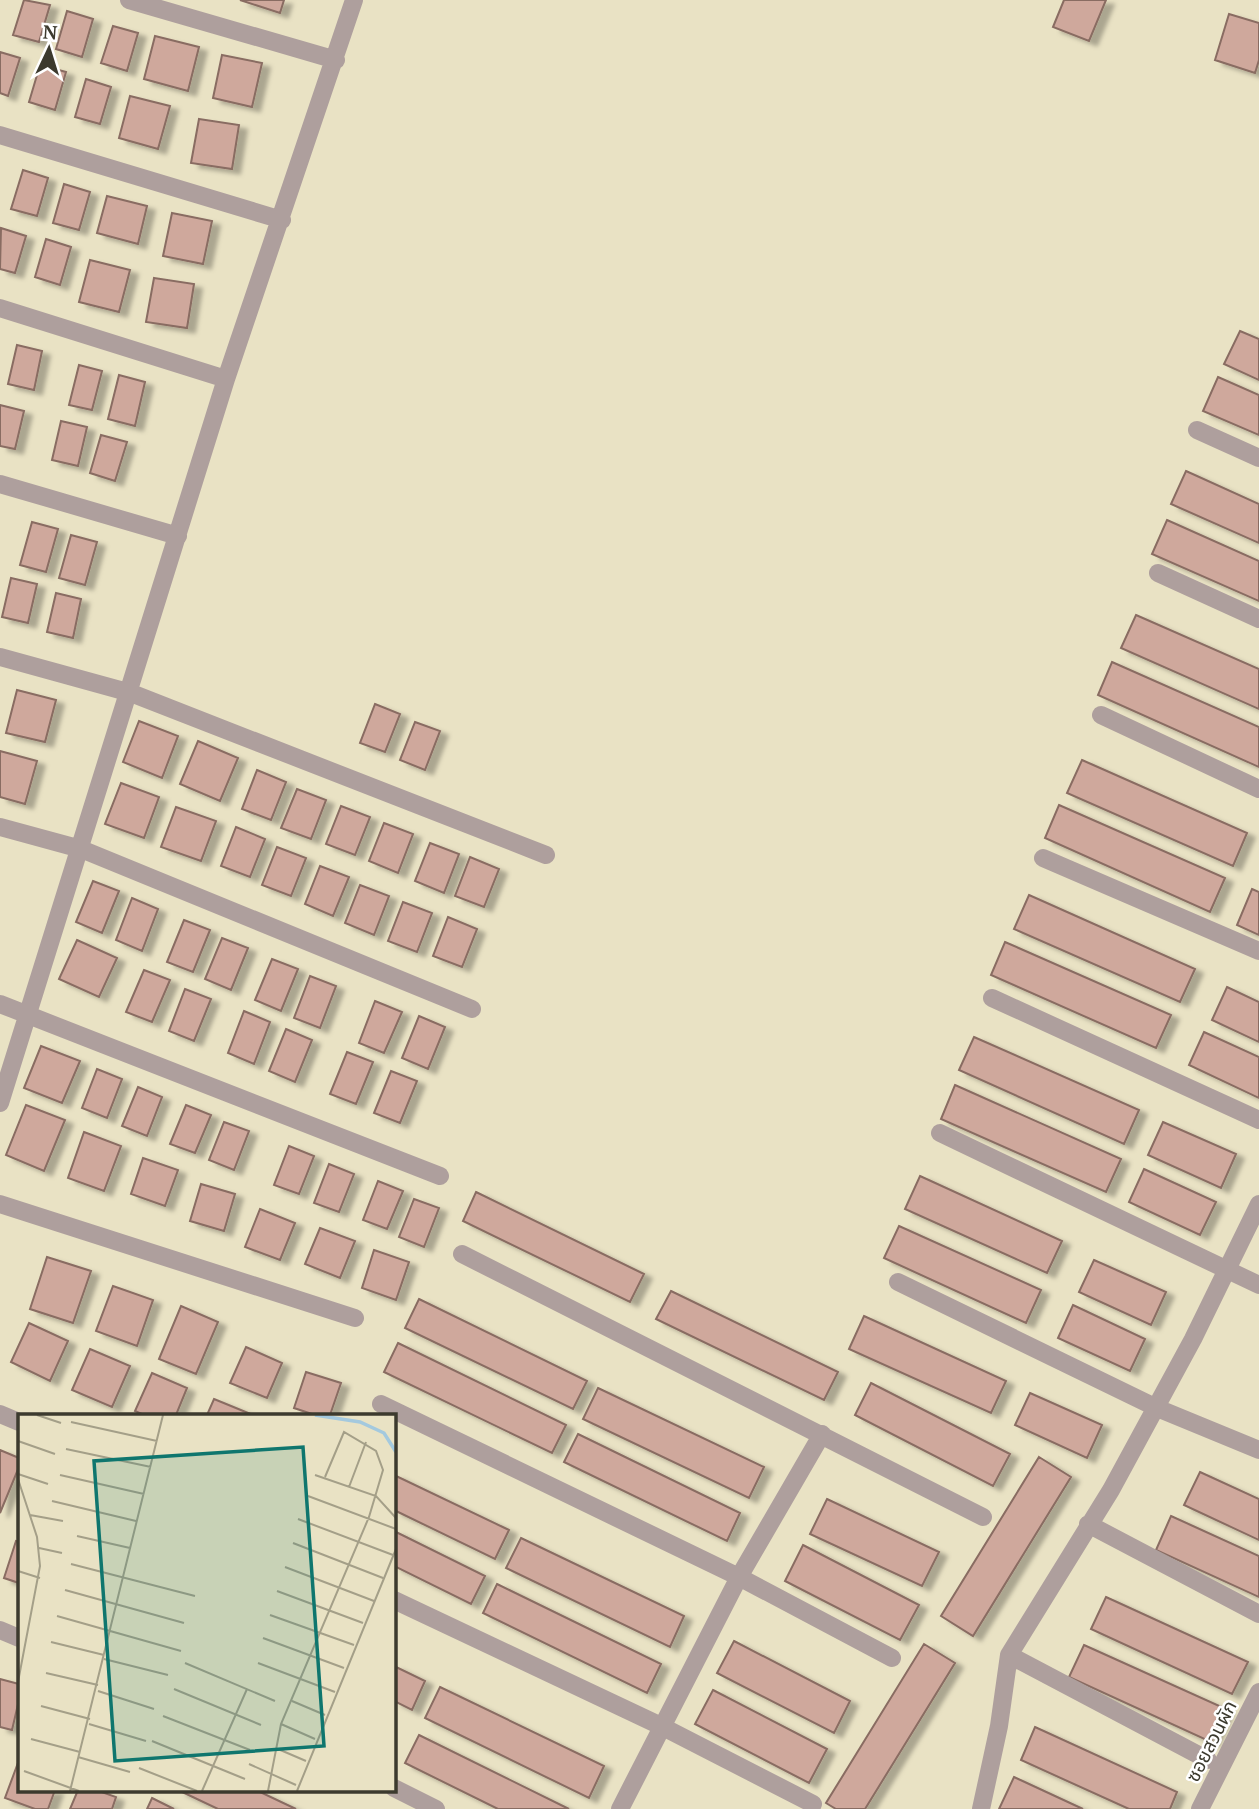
<svg xmlns="http://www.w3.org/2000/svg" width="1259" height="1809" font-family="'PT Serif','Noto Sans Thai',serif">
<defs>
<filter id="shadow"><feDropShadow dx="8" dy="4.5" stdDeviation="2" flood-color="#0004"/></filter>
</defs>
<rect width="100%" height="100%" fill="#e9e2c4"/>
<path fill="#cfa89c" stroke="#896c62" stroke-width="2" filter="url(#shadow)" d="M24 0 50 5 39 42 13 35Z
M240 0H284L280 13Z
M1064 0H1106L1089 41 1053 27Z
M67 11 93 19 82 57 56 49Z
M1229 14 1259 23V60L1255 73 1215 60Z
M113 26 138 33 127 71 101 63Z
M155 36 199 47 188 91 144 79Z
M0 52 20 58 8 96 0 93Z
M222 55 262 63 252 107 213 98Z
M40 65 66 72 55 110 29 102Z
M86 79 111 87 100 124 75 117Z
M130 96 170 106 158 149 119 138Z
M199 119 239 125 232 169 191 163Z
M23 170 48 178 37 216 11 209Z
M64 184 90 192 79 230 53 223Z
M107 196 147 206 138 244 97 233Z
M172 213 212 221 203 264 163 256Z
M1 228 26 236 15 273 0 269Z
M46 239 71 247 60 285 35 277Z
M90 260 130 270 119 312 79 302Z
M154 278 194 284 187 328 146 322Z
M1240 331 1259 339V380L1224 364Z
M17 345 42 351 34 390 8 384Z
M79 365 102 371 92 410 69 405Z
M119 375 145 382 135 426 108 419Z
M1218 377 1259 395V435L1203 411Z
M0 405 24 411 15 449 0 446Z
M61 421 87 427 78 466 52 460Z
M101 435 127 442 115 481 90 473Z
M1186 471 1259 504V543L1171 504Z
M1167 520 1259 561V601L1152 554Z
M32 522 58 529 46 572 20 565Z
M71 535 97 542 85 585 59 578Z
M11 578 37 584 28 623 2 617Z
M56 593 81 599 73 638 47 632Z
M1136 615 1259 669V709L1121 648Z
M1112 662 1259 727V767L1098 695Z
M17 690 56 700 45 742 6 733Z
M375 704 400 714 385 752 360 743Z
M139 721 178 736 162 778 123 762Z
M415 722 440 731 425 770 400 760Z
M198 741 238 758 220 801 180 784Z
M0 751 37 761 25 804 0 797Z
M1082 760 1247 833 1233 866 1067 793Z
M257 770 286 782 271 820 242 809Z
M121 783 159 797 144 838 105 824Z
M297 789 326 800 311 839 281 828Z
M1059 805 1225 878 1210 912 1045 838Z
M341 806 370 817 355 855 326 844Z
M176 807 216 821 201 861 161 847Z
M384 823 413 834 398 873 369 861Z
M236 827 265 839 250 877 221 866Z
M430 843 459 854 444 893 415 881Z
M277 847 306 858 291 896 262 885Z
M470 857 499 869 484 907 455 896Z
M320 866 349 877 333 916 305 904Z
M93 881 119 891 102 933 76 922Z
M360 885 389 896 374 935 345 923Z
M1252 889 1259 892V935L1237 925Z
M1029 895 1195 969 1180 1002 1014 929Z
M132 898 158 909 142 951 116 940Z
M403 902 432 913 417 952 388 941Z
M448 917 477 929 462 967 433 956Z
M184 920 210 930 193 972 167 962Z
M222 938 248 948 231 990 205 979Z
M77 940 117 958 99 997 59 979Z
M1005 942 1171 1015 1156 1048 991 975Z
M272 959 298 969 281 1011 255 1000Z
M144 970 170 980 152 1022 126 1012Z
M310 976 336 986 320 1028 294 1018Z
M1227 987 1259 1002V1042L1212 1020Z
M185 989 211 999 194 1041 169 1031Z
M375 1001 402 1012 384 1053 359 1043Z
M244 1011 270 1022 254 1064 228 1053Z
M419 1016 445 1027 428 1069 402 1058Z
M286 1029 312 1040 295 1082 269 1071Z
M1204 1032 1259 1057V1098L1189 1065Z
M974 1037 1139 1110 1124 1144 959 1070Z
M41 1046 80 1061 62 1103 24 1088Z
M347 1052 373 1062 356 1104 330 1094Z
M97 1069 122 1079 107 1118 82 1108Z
M391 1071 417 1081 400 1123 374 1113Z
M955 1085 1121 1159 1106 1192 941 1119Z
M138 1087 162 1097 147 1136 122 1126Z
M26 1105 65 1120 44 1171 6 1155Z
M186 1105 211 1115 195 1153 170 1144Z
M224 1122 249 1131 234 1170 209 1160Z
M1163 1122 1236 1154 1221 1188 1148 1155Z
M84 1132 121 1146 104 1191 68 1178Z
M289 1146 314 1156 299 1194 274 1185Z
M143 1158 178 1170 165 1206 131 1194Z
M329 1164 354 1174 339 1212 314 1203Z
M1144 1169 1216 1202 1200 1235 1129 1202Z
M920 1176 1062 1241 1047 1273 905 1209Z
M378 1181 403 1191 387 1229 363 1220Z
M201 1184 235 1194 224 1231 190 1221Z
M476 1192 644 1274 630 1302 463 1221Z
M414 1199 439 1208 424 1247 399 1237Z
M260 1209 295 1223 280 1260 245 1247Z
M899 1226 1041 1290 1026 1323 884 1258Z
M320 1228 355 1241 340 1278 305 1264Z
M374 1250 409 1262 396 1300 362 1288Z
M47 1257 91 1271 73 1323 30 1309Z
M1094 1260 1166 1292 1151 1325 1079 1292Z
M113 1286 153 1300 137 1346 96 1331Z
M671 1291 838 1372 824 1400 656 1319Z
M419 1299 587 1381 573 1409 405 1328Z
M1073 1305 1145 1339 1130 1371 1058 1338Z
M181 1306 218 1322 196 1374 159 1359Z
M864 1316 1006 1381 991 1413 849 1349Z
M29 1323 68 1341 50 1381 11 1362Z
M398 1343 566 1425 552 1453 384 1372Z
M246 1347 282 1363 267 1398 230 1383Z
M90 1349 130 1366 112 1407 72 1390Z
M306 1372 341 1383 330 1415H315L294 1408Z
M152 1373 187 1388 176 1415H144L135 1411Z
M871 1383 1010 1454 993 1486 855 1415Z
M598 1388 764 1467 749 1498 583 1419Z
M1030 1393 1102 1425 1087 1458 1015 1425Z
M214 1399 253 1415H207Z
M578 1434 740 1513 727 1541 564 1462Z
M0 1450 19 1458V1467L0 1513Z
M1039 1457 1071 1477 973 1636 941 1616Z
M1200 1472 1259 1499V1540L1184 1505Z
M394 1475 509 1530 495 1559 394 1510Z
M827 1499 939 1552 922 1586 810 1534Z
M1171 1516 1259 1556V1597L1156 1550Z
M394 1531 485 1576 471 1604 394 1566Z
M521 1538 684 1616 670 1647 506 1568Z
M16 1541 19 1542V1583L4 1578Z
M803 1545 919 1605 900 1640 785 1581Z
M497 1584 661 1664 647 1693 483 1613Z
M1106 1597 1248 1662 1232 1694 1091 1629Z
M734 1641 850 1701 834 1733 717 1673Z
M924 1644 955 1663 865 1809H836L826 1803Z
M1084 1645 1226 1709 1211 1742 1069 1677Z
M394 1666 425 1681 412 1710 394 1701Z
M0 1679 19 1684V1700L12 1730 0 1727Z
M440 1687 604 1766 589 1798 425 1718Z
M713 1690 827 1749 809 1783 695 1724Z
M1035 1727 1177 1792 1170 1809H1129L1021 1760Z
M419 1735 569 1809H498L405 1763Z
M19 1760V1790H55L48 1809H35L5 1798Z
M1014 1777 1083 1809H999Z
M78 1790H96L116 1797 112 1809H70Z
M178 1790H256L296 1809H218Z
M152 1798 174 1809H147Z"/>
<g fill="none" stroke-linecap="round" stroke-linejoin="round">
<path stroke="#ae9f9d" stroke-width="18" d="M129 0 336 60
M0 135 282 220
M0 308 226 379
M1197 430 1259 458
M0 484 178 536
M1158 573 1259 619
M0 657 131 693 546 855
M1101 715 1259 789
M0 827 81 849 472 1009
M1043 858 1259 951
M992 998 1259 1120
M0 1004 440 1176
M0 1103 226 379 354 0
M940 1133 1259 1285
M0 1204 355 1318
M462 1254 983 1517
M898 1282 1157 1408 1259 1450
M381 1404 739 1577 892 1658
M0 1414 19 1422
M1088 1524 1259 1614
M394 1600 661 1726 813 1804
M0 1630 19 1638
M1009 1655 1208 1760
M394 1788 436 1809
M620 1809 739 1577 822 1434
M981 1809 999 1726 1009 1655 1111 1490 1193 1339 1259 1204
M1200 1809 1259 1692"/>
</g>
<g text-anchor="middle" stroke-width="5" stroke-linejoin="round" paint-order="stroke">
<g font-size="19" fill="#3c3a2e" stroke="#fff">
<text transform="translate(1211 1741) rotate(-63)" y="7">ซอยสวนผัก</text>
</g>
</g>
<g transform="translate(18 1414)">
<rect width="378" height="378" fill="#e9e2c4"/>
<path fill="none" stroke="#a4c9de" stroke-width="3.5" d="M297 1 342 8 366 19 378 38"/>
<path fill="none" stroke="#a49f88" stroke-width="2" d="M19 1 43 9M53 8 139 27M0 27 37 40M48 35 133 53M0 60 30 70M42 61 126 80M297 61 358 82 378 104M0 65 19 123 22 152 0 268M331 73 348 28M290 82 378 115M34 87 118 107M12 101 45 107M280 105 375 141M59 122 112 134M275 129 365 164M21 134 44 139M53 150 177 182M267 153 356 187M0 157 22 164M47 176 166 209M259 177 345 209M252 201 336 231M39 202 163 237M245 224 326 254M33 228 86 241M86 245 150 261M167 249 257 287M240 249 317 278M28 259 80 271M156 275 243 311M80 277 136 295M274 287 307 301M23 292 72 305M145 302 232 336M71 310 128 327M263 310 297 325M13 325 62 338M134 327 227 365M260 335 288 347M60 343 112 358M231 350 278 371M121 354 179 377M6 357 61 377M52 377 145 1M184 377 229 275M250 377 263 310 351 103 365 56 358 37 326 18 307 63M279 377 378 135"/>
<path fill="#0f766e" fill-opacity="0.15" stroke="#0f766e" stroke-width="3.5" d="M285 33 306 332 97 347 76 47Z"/>
<rect width="378" height="378" fill="none" stroke="#3c3a2e" stroke-width="3.5"/>
</g>
<g transform="translate(49 49) rotate(4)" stroke="#ffffff" stroke-width="5" paint-order="stroke">
<path d="M0-5L12 26L0 18L-12 26Z" fill="#3c3a2e"/>
<text y="-10" font-size="19" font-weight="bold" text-anchor="middle" fill="#3c3a2e">N</text>
</g>
</svg>
